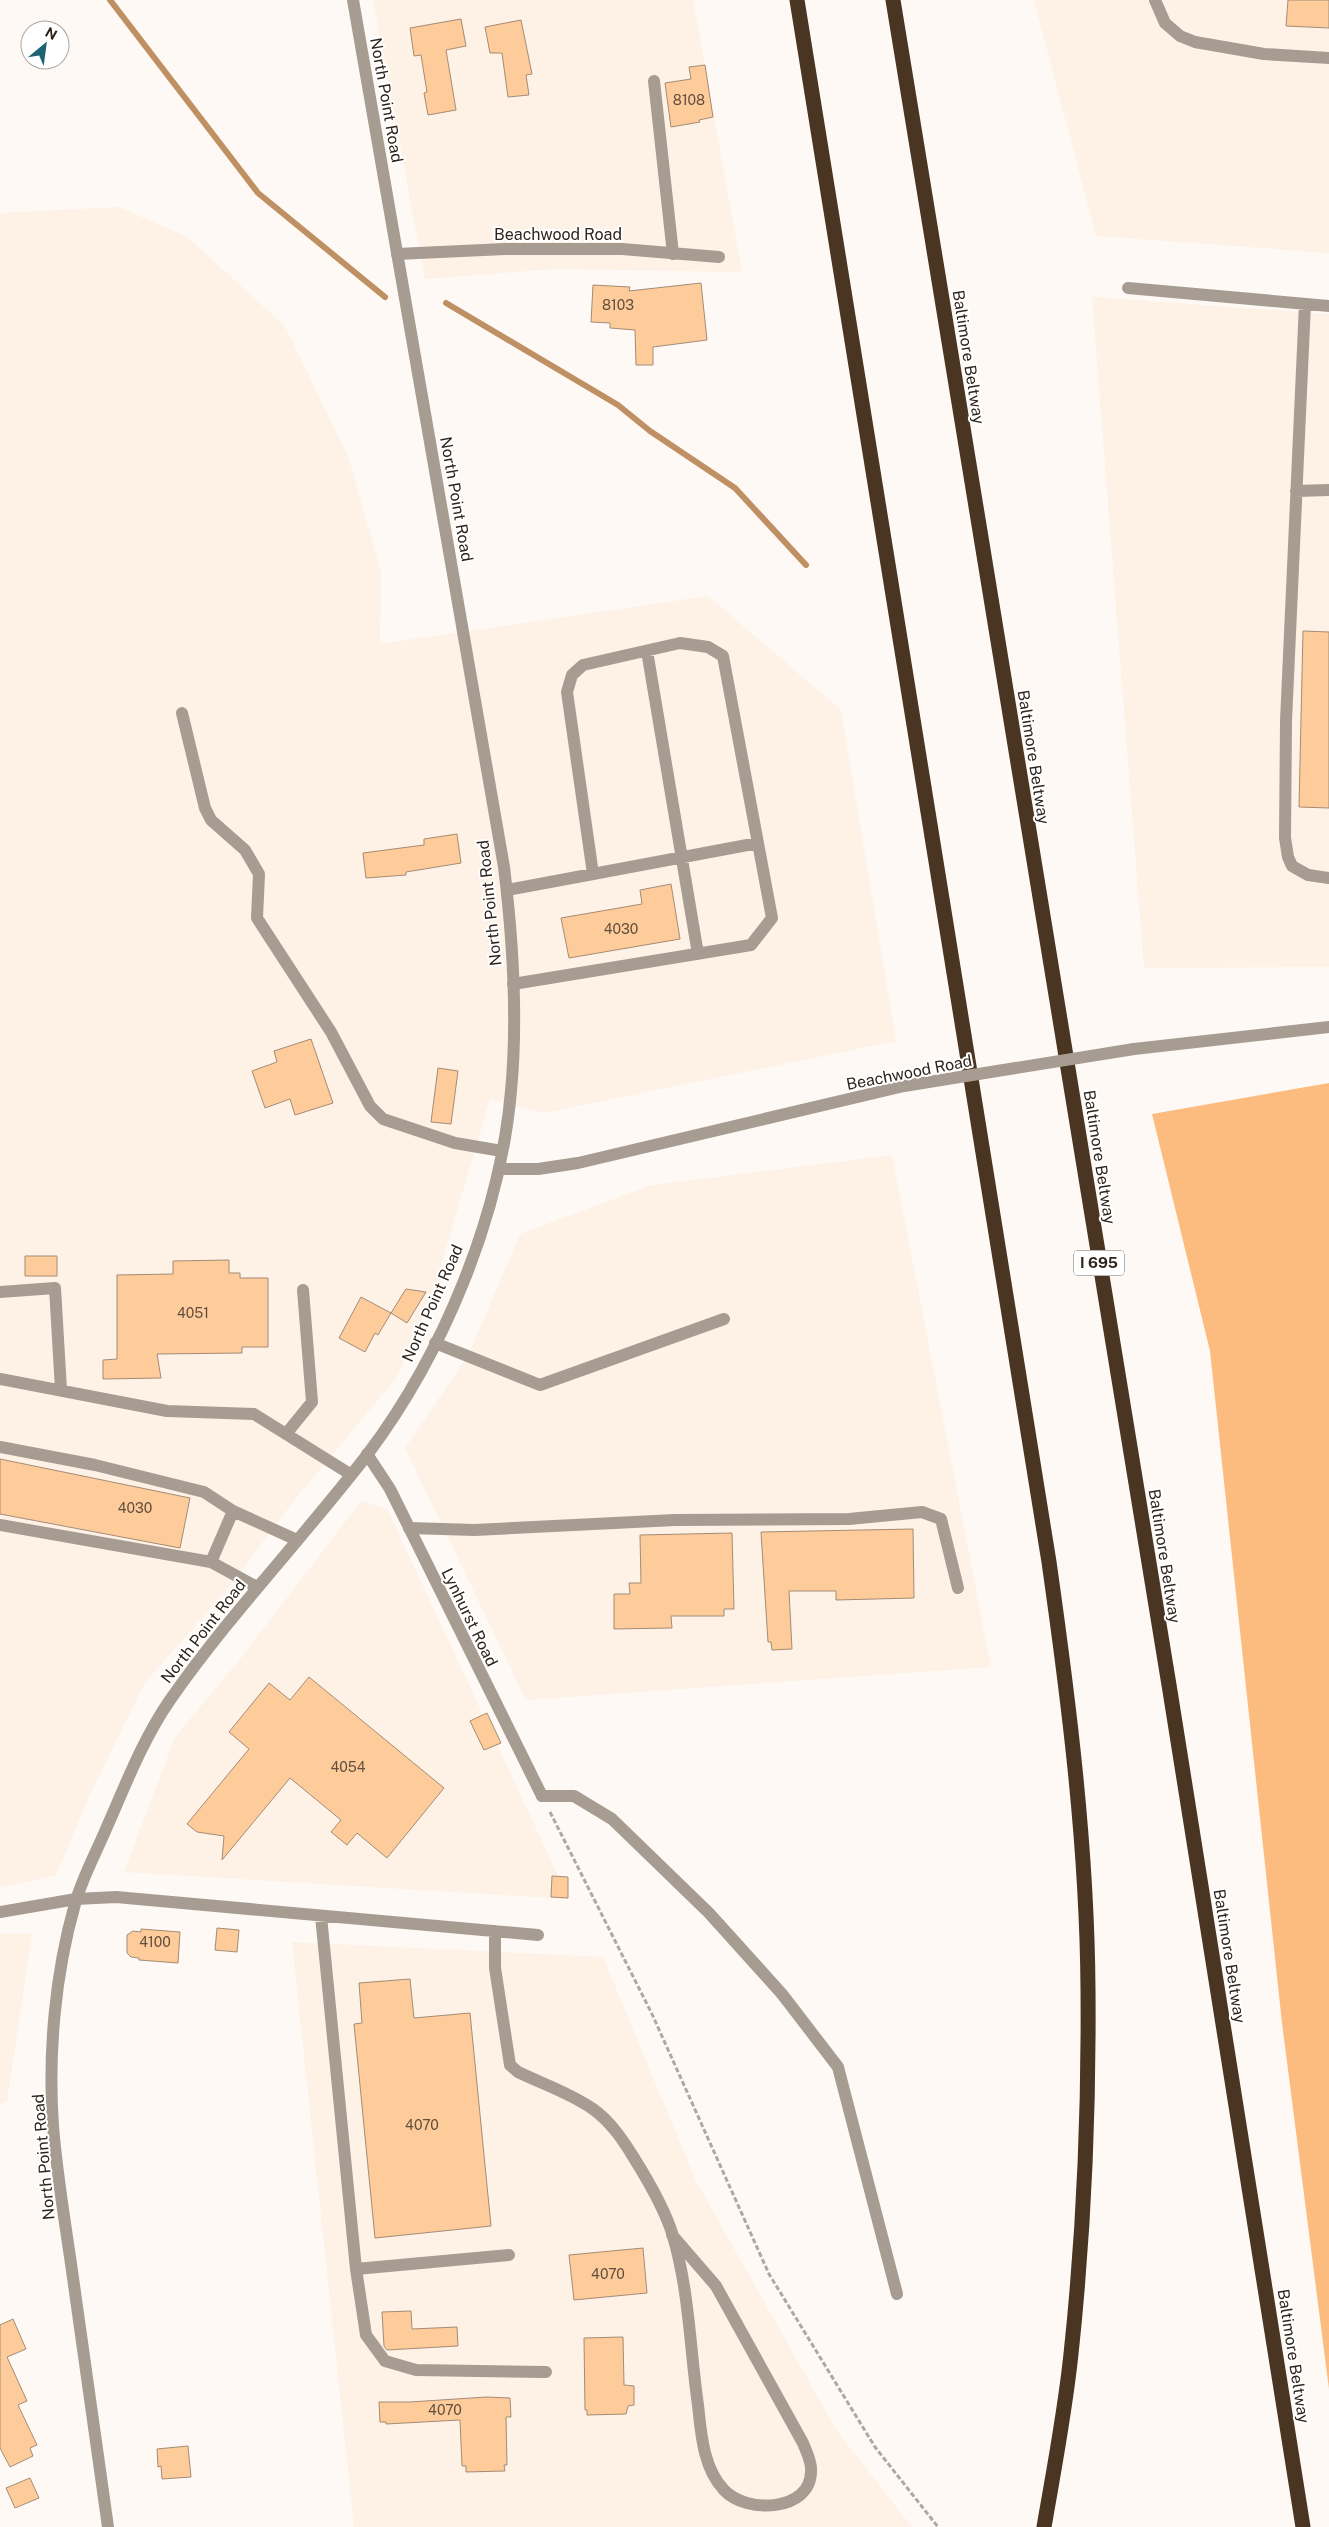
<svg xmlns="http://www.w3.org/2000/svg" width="1329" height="2527" font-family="'Public Sans',sans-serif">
<rect width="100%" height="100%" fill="#fef9f4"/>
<path fill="#fef1e5" d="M373 0H693L742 272 555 269 425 279Z
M1034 0H1329V253L1096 236Z
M119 207 187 237 285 326 349 459 381 572 380 644 708 596 841 710 896 1041 544 1113 490 1099 431 1299 397 1377 300 1493 218 1601 145 1682 88 1799 56 1875 0 1888V213Z
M1092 297 1329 314V967L1144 968Z
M892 1155 991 1667 526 1700 405 1448 469 1354 520 1234 652 1185Z
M361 1501 387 1509 569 1899 124 1872 175 1737 241 1658Z
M0 1934H32L7 2101 0 2104Z
M292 1942 603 1957 696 2181 837 2431 912 2527H354Z"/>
<path fill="#fcbc80" d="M1329 1083V2389L1282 2023 1210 1351 1152 1114Z"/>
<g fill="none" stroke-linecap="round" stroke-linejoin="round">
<path stroke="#bf9063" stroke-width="6" d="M110 0 258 193 385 297
M446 303 618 405 650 431 735 488 806 565"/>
</g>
<path fill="#fecb9b" stroke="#a48c76" d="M1288 0H1329V28L1286 26Z
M461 19 466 46 446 50 456 110 428 115 424 93 427 92 421 55 414 56 410 28Z
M521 20 532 74 526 75 529 95 508 97 502 53H490L485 27Z
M705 65 713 117 699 120 700 122 671 127 665 83 691 79 689 67Z
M701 283 707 340 653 347V365H636L635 330 610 328V323L591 322 593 285 630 287 629 291Z
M1303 631 1329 632V808L1299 807Z
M457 834 461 863 406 872V875L366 878 363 853 424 845V839Z
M671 884 680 939 569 958 561 918 642 904 640 890Z
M311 1039 333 1103 295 1115 290 1099 265 1108 252 1071 277 1062 274 1051Z
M438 1068 458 1071 451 1124 431 1122Z
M25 1256H57V1276H25Z
M229 1260V1273H240V1278H268V1347H242V1353L157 1354 161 1378 103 1379V1360L117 1359V1275L173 1274V1261Z
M406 1289 426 1292 407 1323 391 1313Z
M361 1297 391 1313 378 1335 375 1333 365 1352 339 1338Z
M0 1459 190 1498 180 1548 0 1514Z
M913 1529 914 1598 836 1600V1591H789L792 1649 772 1650 771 1642H768L761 1532Z
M732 1533 734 1609H724V1616H671L672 1628 614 1629V1594H630L629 1583H641L640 1535Z
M309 1677 444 1788 387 1858 357 1833 347 1845 331 1832 341 1820 290 1778 222 1860 224 1836 197 1832 187 1824 249 1749 229 1732 269 1683 290 1700Z
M487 1713 501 1743 484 1750 470 1721Z
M552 1876 568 1877V1898L551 1897Z
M217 1928 239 1930 237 1952 215 1950Z
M141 1929 180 1932 178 1963 139 1960V1958L131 1957 127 1953V1935L133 1931 141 1932Z
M410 1979 414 2018 470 2013 491 2226 375 2238 354 2024 362 2023 359 1983Z
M643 2248 647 2293 574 2300 569 2255Z
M411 2311 412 2329 457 2327 458 2346 387 2350 384 2346 382 2312Z
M13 2319 26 2349 7 2357 27 2401 18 2405 37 2445 30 2448 33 2456 10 2467 0 2448V2325Z
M623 2337 624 2385 634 2386V2405L628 2406 626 2414 587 2415V2410H585L584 2338Z
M487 2397 510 2398 511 2417H506L507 2465H504L505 2471 466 2472V2466H462L460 2420 386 2424V2422H380L379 2402H410Z
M188 2446 191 2477 162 2479 161 2466 158 2467 157 2449Z
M30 2478 39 2498 15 2508 6 2488Z"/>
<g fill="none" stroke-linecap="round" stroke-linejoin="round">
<path stroke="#afa8a2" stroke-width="3" stroke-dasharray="5 2.5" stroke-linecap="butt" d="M550 1812 652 2014 769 2274 875 2447 938 2527"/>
<path stroke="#a79c92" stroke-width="12" d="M1155 0 1165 23 1180 36 1195 42 1264 54 1329 58
M654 81 673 254
M1128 288 1329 306
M1305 304 1286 721 1285 838 1288 857 1292 866 1308 875 1329 878
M1296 491 1329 490
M647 651 698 954
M182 713 205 808 211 820 245 850 259 874 257 918 331 1032 370 1106 383 1119 455 1143 502 1151
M507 890 593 874
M513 984 751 945 772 918 723 656 708 647 680 643 583 665 572 675 567 692 593 874 758 843
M0 1292 55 1288 61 1390
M435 1343 540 1385 724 1319
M0 1379 167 1411 254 1414 350 1474
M286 1434 312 1402 303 1290
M0 1447 95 1465 204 1492 233 1511 297 1540
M0 1525 211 1562 257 1587
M409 1528 475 1530 675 1520 849 1519 922 1512 941 1519 958 1588
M211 1562 233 1511
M542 1796H574L612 1819 709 1913 782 1994 838 2067 897 2294
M76 1899 116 1897 538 1935
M321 1916 356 2269 366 2335 385 2361 416 2370 546 2372
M495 1931V1968L510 2065 518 2072C543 2084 570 2093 593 2109 611 2122 623 2140 634 2158 649 2182 665 2209 673 2236 689 2290 690 2349 698 2405 701 2433 703 2468 724 2490 746 2514 811 2512 811 2471 812 2462 806 2451 803 2443L716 2286 672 2235
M356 2269 509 2255"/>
<path stroke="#a79c92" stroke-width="12" d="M397 254 505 249H622L719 257
M367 1454 390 1489 542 1796
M0 1912 76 1899"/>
<path stroke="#a79c92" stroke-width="12" d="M1134 1049 1329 1027
M499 1169H538L578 1163 904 1086
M108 2527C97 2444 84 2361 73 2278 66 2227 57 2177 53 2126 48 2053 55 1974 75 1904 82 1878 96 1853 106 1829 125 1786 143 1739 170 1700 230 1614 303 1538 367 1455 443 1354 500 1217 511 1091 518 1017 513 941 504 867L353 0"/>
<path stroke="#493522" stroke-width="15" d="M797 0 1049 1562C1069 1703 1087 1846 1088 1989 1089 2110 1084 2232 1071 2354 1065 2412 1054 2469 1044 2527
M893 0 1170 1691 1303 2527"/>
<path stroke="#a79c92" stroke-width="12" d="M904 1086 1134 1049"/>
</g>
<g text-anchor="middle" stroke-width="4" stroke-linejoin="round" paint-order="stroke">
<g font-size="14" fill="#624e3c">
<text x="689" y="105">8108</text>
<text x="618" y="310">8103</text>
<text x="621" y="934">4030</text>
<text x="193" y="1318">4051</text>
<text x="135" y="1513">4030</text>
<text x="348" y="1772">4054</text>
<text x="155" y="1947">4100</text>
<text x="422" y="2130">4070</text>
<text x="608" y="2279">4070</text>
<text x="445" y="2415">4070</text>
</g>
<rect fill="#fff" stroke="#6d6660" stroke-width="1" x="1074" y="1250.5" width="50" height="25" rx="4"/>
<g font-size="15" font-weight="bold" fill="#2e241c">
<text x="1099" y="1268">I 695</text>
</g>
<g font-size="16" fill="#2e241c" stroke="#fff">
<text transform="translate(387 100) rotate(80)" y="6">North Point Road</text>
<text x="558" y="240">Beachwood Road</text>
<text transform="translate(969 357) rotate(81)" y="6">Baltimore Beltway</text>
<text transform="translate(457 499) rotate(80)" y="6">North Point Road</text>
<text transform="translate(1034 757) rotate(81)" y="6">Baltimore Beltway</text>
<text transform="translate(489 903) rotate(-96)" y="6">North Point Road</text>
<text transform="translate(909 1072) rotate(-11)" y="6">Beachwood Road</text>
<text transform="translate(1100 1157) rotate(81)" y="6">Baltimore Beltway</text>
<text transform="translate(432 1303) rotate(-66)" y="6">North Point Road</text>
<text transform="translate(1165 1556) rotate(81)" y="6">Baltimore Beltway</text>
<text transform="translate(470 1617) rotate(64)" y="6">Lynhurst Road</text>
<text transform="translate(203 1631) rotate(-52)" y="6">North Point Road</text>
<text transform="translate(1230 1956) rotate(81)" y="6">Baltimore Beltway</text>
<text transform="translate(43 2157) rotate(-95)" y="6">North Point Road</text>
<text transform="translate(1294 2356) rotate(81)" y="6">Baltimore Beltway</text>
</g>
</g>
<g transform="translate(45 45) rotate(29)"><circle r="24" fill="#ffffff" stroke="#aba7a4"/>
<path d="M0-4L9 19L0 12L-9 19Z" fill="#1b6372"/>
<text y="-8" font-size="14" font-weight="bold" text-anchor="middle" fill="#2e241c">N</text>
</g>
</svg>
